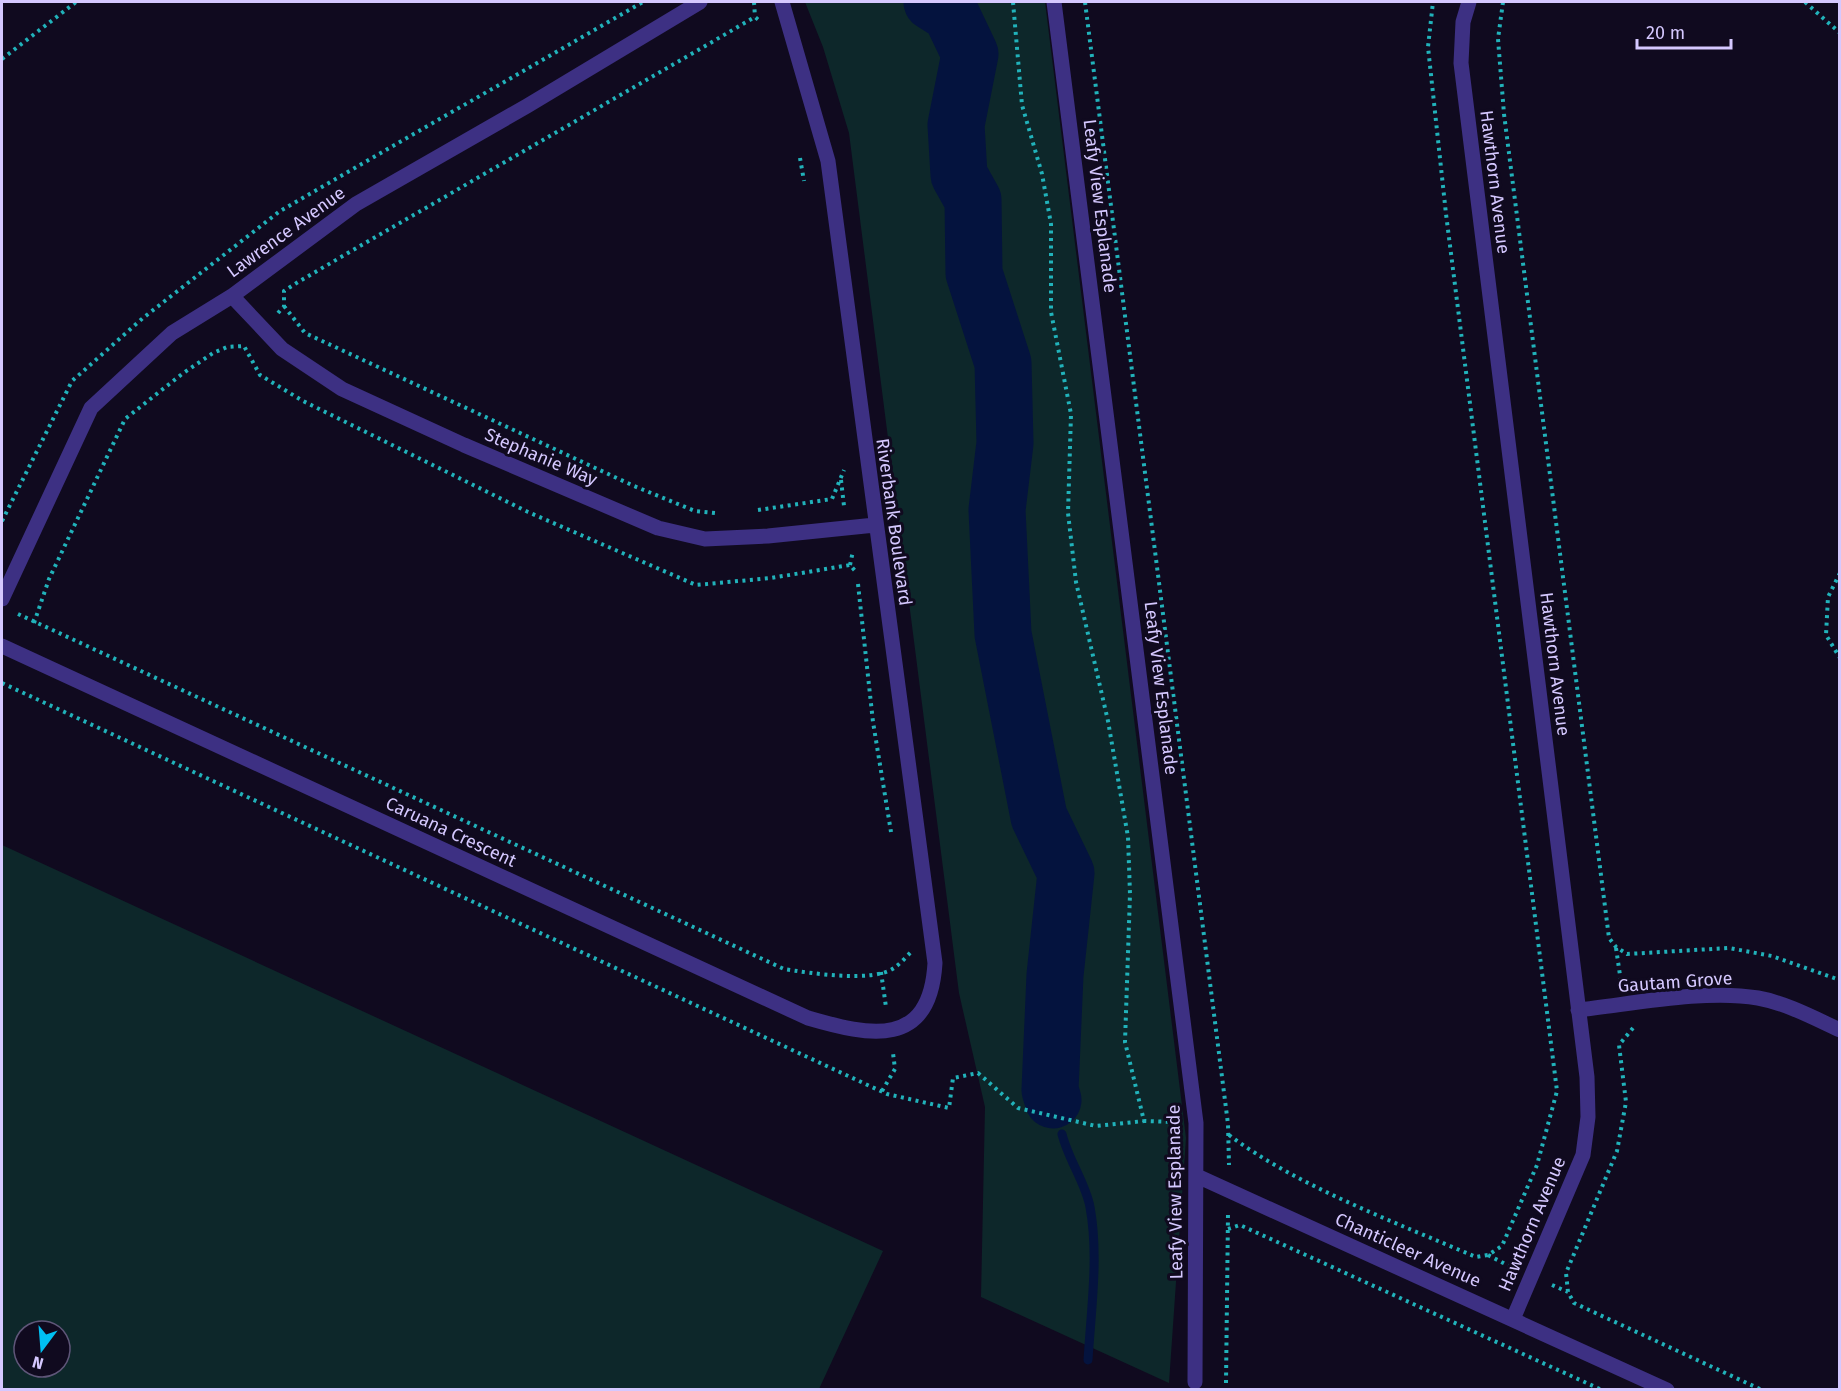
<svg xmlns="http://www.w3.org/2000/svg" width="1841" height="1391" font-family="'Fira Sans',sans-serif">
<rect width="100%" height="100%" fill="#100a1f"/>
<path fill="#0d272a" fill-rule="evenodd" d="M805 2H1045L1186 1138 1169 1383 981 1297 985 1107 959 993 849 133 823 47Z
M2 845 883 1251 819 1389H2ZM24 1331H60V1367H24Z"/>
<g fill="none" stroke-linecap="round" stroke-linejoin="round">
<path stroke="#04133e" stroke-width="9" d="M1062 1134C1068 1159 1086 1184 1090 1207 1099 1256 1091 1310 1088 1360"/>
<path stroke="#04133e" stroke-width="57" d="M932 2 951 14 970 54 956 125 959 175 973 200 974 273 1003 363 1005 443 997 510 1003 634 1039 817 1066 873 1055 975 1050 1090 1053 1100"/>
<path stroke="#21b2ba" stroke-width="4" stroke-dasharray="3 4.5" stroke-linecap="butt" d="M754 2 755 17
M1013 2 1022 105 1042 174 1051 224V312L1071 414 1068 513 1076 582 1108 721 1128 837 1130 894 1125 1042 1144 1121 1173 1122
M1085 2 1228 1124 1229 1165
M1503 2 1498 39 1504 114 1609 938 1616 947 1627 954 1729 948 1772 956 1840 980
M1805 2 1840 33
M2 59 76 2
M800 158 804 181
M284 306 305 333 634 486 695 511 715 513
M278 313 284 306V291L298 282 755 17 761 22
M841 480 844 506
M758 510 832 499 844 470
M2 521 72 381 143 318 280 211 643 2
M850 565 853 551
M1840 573 1828 597 1826 635 1840 658
M858 584 873 722 891 832
M18 614 784 969C809 973 873 983 894 968 900 964 906 957 911 952
M34 623 49 579 125 419 182 374 213 353 227 347 244 346 260 375 303 401 528 512 696 585 771 578 850 565 857 573
M2 683 887 1094 949 1108 953 1078 978 1073 1018 1108 1096 1126 1144 1121
M1616 948 1621 982
M881 972 886 1007
M1633 1028 1619 1045 1626 1102 1617 1151 1566 1273 1568 1292 1574 1303 1762 1390
M882 1091 895 1069 893 1053
M1229 1135C1297 1186 1397 1223 1476 1257L1488 1255 1502 1246 1537 1165 1557 1091 1446 214 1428 47 1433 2
M1228 1229 1240 1225 1602 1390
M1488 1255 1509 1266
M1552 1285 1568 1292
M1226 1383 1228 1214"/>
<path stroke="#3d3083" stroke-width="15" d="M1054 2 1196 1123 1195 1382
M1469 2 1463 22 1461 63 1587 1077 1588 1117 1583 1155 1513 1319
M232 296 282 349 342 389 464 445 658 528 705 539 768 536 875 525
M2 599 91 408 172 333 232 296 356 204 527 106 700 2
M2 646 808 1018C870 1036 930 1049 935 963L828 161 782 2
M1578 1010C1633 1004 1705 989 1758 998 1786 1003 1814 1018 1840 1030
M1197 1176 1667 1390"/>
</g>
<g text-anchor="middle" stroke-width="6" stroke-linejoin="round" paint-order="stroke">
<g font-size="18" fill="#d5c8ff" stroke="#100a1f">
<text transform="translate(1495 182) rotate(83)" y="6">Hawthorn Avenue</text>
<text transform="translate(1100 206) rotate(83)" y="6">Leafy View Esplanade</text>
<text transform="translate(286 232) rotate(-36)" y="6">Lawrence Avenue</text>
<text transform="translate(541 457) rotate(23)" y="6">Stephanie Way</text>
<text transform="translate(894 522) rotate(82)" y="6">Riverbank Boulevard</text>
<text transform="translate(1555 664) rotate(83)" y="6">Hawthorn Avenue</text>
<text transform="translate(1161 688) rotate(83)" y="6">Leafy View Esplanade</text>
<text transform="translate(451 832) rotate(25)" y="6">Caruana Crescent</text>
<text transform="translate(1675 982) rotate(-4)" y="6">Gautam Grove</text>
<text transform="translate(1175 1192) rotate(-91)" y="6">Leafy View Esplanade</text>
<text transform="translate(1532 1224) rotate(-67)" y="6">Hawthorn Avenue</text>
<text transform="translate(1408 1250) rotate(24)" y="6">Chanticleer Avenue</text>
</g>
</g>
<rect width="1841" height="1391" fill="none" stroke="#d5c8ff" stroke-width="6"/>
<g transform="translate(42 1349) rotate(196)"><circle r="28" fill="#100a1f" stroke="#5f5679" stroke-width="1.5"/>
<path d="M0-4.5L10 22L0 15L-10 22Z" fill="#00c0f3"/>
<text y="-9" font-size="16" font-weight="bold" text-anchor="middle" fill="#d5c8ff">N</text>
</g>
<path d="M1637 39v9h94v-9" fill="none" stroke="#d5c8ff" stroke-width="3"/>
<text x="1646" y="39" font-size="18" fill="#d5c8ff" stroke="#100a1f" stroke-width="4.5" paint-order="stroke">20 m</text>
</svg>
